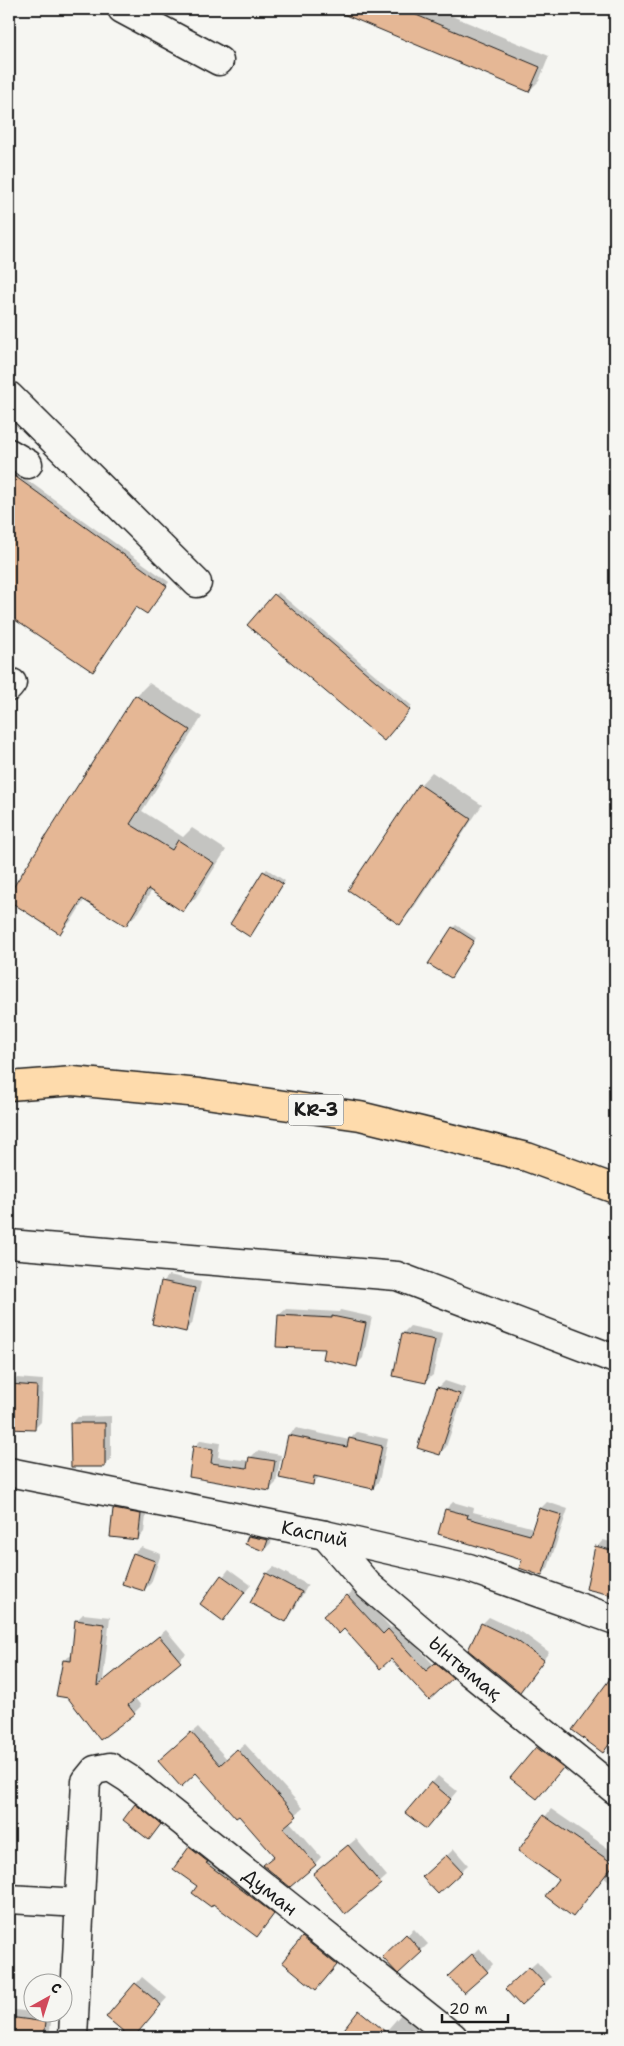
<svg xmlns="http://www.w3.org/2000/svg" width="624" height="2046" font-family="'Shantell Sans',sans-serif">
<rect width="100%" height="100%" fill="#f6f6f2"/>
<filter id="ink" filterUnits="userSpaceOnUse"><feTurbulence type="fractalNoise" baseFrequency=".02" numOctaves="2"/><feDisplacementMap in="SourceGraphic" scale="10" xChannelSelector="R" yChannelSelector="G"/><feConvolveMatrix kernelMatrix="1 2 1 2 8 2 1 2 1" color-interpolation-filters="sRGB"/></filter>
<g filter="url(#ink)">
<path fill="#0003" d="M355 9H435L549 56 539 81 529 91 352 16Z
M16 472 169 582 149 610 137 606 92 671 9 615V481Z
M278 592 412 706 387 736 275 595Z
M149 683 202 717 142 811 183 837 192 828 226 850 196 897 183 910 152 890 139 912 126 924 85 899 72 920 60 933 9 900V896L136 696Z
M432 772 482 805 412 910 400 923 420 785Z
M267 869 285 881 250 935 264 872Z
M456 925 476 938 454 973 453 928Z
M169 1275 201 1282 192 1324 185 1330 163 1282Z
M286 1309 339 1312 340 1310 372 1317 363 1358 356 1365 279 1315Z
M410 1326 442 1333 433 1375 426 1381 394 1375 403 1333Z
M17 1378 43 1380 41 1422 34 1429 9 1428 11 1385Z
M445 1381 466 1388 446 1447 439 1454 438 1388Z
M111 1416V1459L105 1466 72 1423 78 1417Z
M296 1428 349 1440 357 1432 388 1439 379 1481 373 1488 319 1477 312 1484 280 1477 289 1435Z
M201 1440 220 1443 218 1457 250 1461V1458L257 1451 281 1455 276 1483 269 1490 190 1476 194 1447Z
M121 1502 147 1508 144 1532 138 1539 114 1509Z
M453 1502 474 1508 473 1512 534 1528 540 1509 547 1502 568 1509 548 1568 542 1575 523 1559 440 1534 446 1509Z
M256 1529 274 1533 271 1543 264 1550 249 1536Z
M603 1540 615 1543V1595L588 1589 597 1547Z
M141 1547 161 1554 151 1583 144 1590 124 1583 134 1553Z
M274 1567 308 1585 292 1613 286 1620 252 1602 267 1573Z
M229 1569 251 1585 223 1619 202 1604Z
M355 1589 391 1628 395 1624 434 1665 443 1657 458 1670 429 1699 391 1657 332 1610Z
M83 1614 110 1617 103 1681 166 1630 186 1654 135 1698 141 1706 134 1713 100 1739 64 1660 73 1654 76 1621Z
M489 1617 523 1633 549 1652 520 1691 482 1624Z
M198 1727 227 1759 245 1744 303 1808 289 1821 321 1857 315 1864 275 1855 239 1814 197 1771 166 1755Z
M543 1741 569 1760 543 1791 537 1748Z
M438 1776 457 1791 432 1821V1783Z
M143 1798 167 1817 149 1838 125 1820Z
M551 1809 615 1853V1885L604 1877 560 1879 520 1850Z
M356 1839 387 1876 346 1912 321 1868Z
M197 1841 280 1907 257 1935 199 1886 175 1868Z
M454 1849 468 1865 461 1871 431 1870Z
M414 1929 428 1944 399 1972 391 1950Z
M310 1931 343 1957 323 1982 284 1962Z
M479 1948 493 1964 487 1971 456 1970Z
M537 1962 551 1977 544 1984 514 1982Z
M142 1977 167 1998 132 2037 108 2017Z
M9 2009 52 2015 49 2037H9Z
M403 2012 419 2026 412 2035 415 2037H381Z
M548 2031 554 2037H542Z"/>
<path fill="#e5b795" stroke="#1c1c1c" d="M331 9H402L540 67 529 92Z
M9 472 167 586 147 614 136 607 93 672 9 616Z
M274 594 410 710 384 741 247 625Z
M135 695 190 730 130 824 172 850 178 840 214 863 183 912 148 889 126 926 82 899 60 934 9 901V894Z
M419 784 471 819 400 925 348 890Z
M263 871 283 884 250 937 230 924Z
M452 927 474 941 451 978 428 964Z
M161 1281 195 1288 186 1332 152 1324Z
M278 1315 332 1318V1316L366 1323 357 1367 323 1359 325 1349 276 1347Z
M402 1333 435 1340 426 1383 393 1376Z
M9 1384 37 1386 35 1430 9 1429Z
M437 1387 460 1394 440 1455 417 1448Z
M70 1423H105V1467H71Z
M288 1435 347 1447 349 1438 382 1446 373 1489 314 1476 313 1485 279 1478Z
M193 1446 213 1449 211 1463 247 1468 249 1457 275 1461 270 1491 189 1477Z
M539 1508 562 1515 542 1576 519 1568 522 1560 438 1534 445 1509 468 1515 467 1518 530 1535Z
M113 1509 141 1514 138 1540 110 1537Z
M248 1536 268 1540 264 1551 245 1544Z
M595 1546 615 1551V1596L586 1589Z
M133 1553 155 1561 144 1591 122 1584Z
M266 1573 302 1592 286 1622 250 1603Z
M221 1575 245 1592 223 1621 200 1604Z
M347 1595 383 1634 388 1629 426 1671 435 1663 453 1678 429 1700 391 1659 380 1669 344 1629 339 1634 323 1616Z
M75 1620 104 1624 97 1686 159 1636 181 1662 128 1705 135 1714 100 1740 68 1698 56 1696 63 1660 71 1661Z
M481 1623 516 1640 544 1660 520 1692 468 1650Z
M615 1672V1736L603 1753 572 1730Z
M191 1732 220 1765 237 1749 297 1816 283 1828 316 1865 290 1887 263 1865 274 1856 239 1816 236 1818 196 1773 181 1787 158 1761Z
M536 1747 563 1768 537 1799 510 1778Z
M431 1782 451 1799 426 1829 405 1813Z
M135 1804 161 1824 149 1840 123 1820Z
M543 1815 614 1864 573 1917 545 1896 558 1879 518 1851Z
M348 1845 381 1884 345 1914 313 1874Z
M189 1847 208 1862 206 1863 274 1914 257 1937 213 1904 211 1907 192 1893 197 1886 173 1869Z
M446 1855 462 1872 438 1894 422 1877Z
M406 1934 422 1952 398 1974 382 1957Z
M302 1937 337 1965 316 1990 282 1962Z
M472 1954 488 1972 464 1993 448 1976Z
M529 1967 545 1984 521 2006 505 1989Z
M135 1983 161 2005 134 2037H130L106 2017Z
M359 2010 392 2037H338Z
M9 2017 46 2022 44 2037H9Z"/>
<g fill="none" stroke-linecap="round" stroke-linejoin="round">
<g stroke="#1c1c1c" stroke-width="31">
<g id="minor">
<path d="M122 9 219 61"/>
<path d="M9 396 197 583"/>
<path d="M9 453 28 464"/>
<path d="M9 687 12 683"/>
<path d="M9 1244 397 1276 615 1359"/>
<path id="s1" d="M9 1472 325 1535 469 1568 615 1620"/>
<path id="s2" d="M325 1535 368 1585 471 1673 615 1790"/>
<path d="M9 1899 80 1903"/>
<path id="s3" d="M73 2037 86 1781 95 1770 110 1767 129 1779 453 2037"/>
</g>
</g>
<g stroke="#1c1c1c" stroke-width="31">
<path id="major" d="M9 1086 73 1081 199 1093 360 1116 527 1157 615 1189"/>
</g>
<use href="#minor" stroke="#f6f6f2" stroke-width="28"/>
<use href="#major" stroke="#fedbac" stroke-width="28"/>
</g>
</g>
<g text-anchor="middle" stroke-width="5" stroke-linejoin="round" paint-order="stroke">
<rect fill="#f6f6f2" stroke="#5d5d5c" stroke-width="1" x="288.5" y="1094.5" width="55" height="31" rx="4"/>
<g font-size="18" font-weight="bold" fill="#1c1c1c">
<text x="316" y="1116">KR-3</text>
</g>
<g font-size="19" fill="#1c1c1c" stroke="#f6f6f2">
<text dy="7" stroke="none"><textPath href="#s1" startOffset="312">Каспий</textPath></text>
<text dy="7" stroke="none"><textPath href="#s2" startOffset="194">Ынтымақ</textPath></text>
<text dy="7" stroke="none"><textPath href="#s3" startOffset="489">Думан</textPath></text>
</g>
</g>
<rect width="624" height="2046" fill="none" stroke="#f6f6f2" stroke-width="30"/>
<rect x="15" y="15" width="594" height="2016" fill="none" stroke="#1c1c1c" stroke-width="2" filter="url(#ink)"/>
<g transform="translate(48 1998) rotate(39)"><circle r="24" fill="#f6f6f2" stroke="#9f9f9c"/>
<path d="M0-4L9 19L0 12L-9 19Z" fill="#d1495b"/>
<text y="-8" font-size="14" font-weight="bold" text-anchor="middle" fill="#1c1c1c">С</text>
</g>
<path d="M442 2014v8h66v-8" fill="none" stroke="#1c1c1c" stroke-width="2.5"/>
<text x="449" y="2014" font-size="15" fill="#1c1c1c" stroke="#f6f6f2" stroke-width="4" paint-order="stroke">20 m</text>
</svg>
